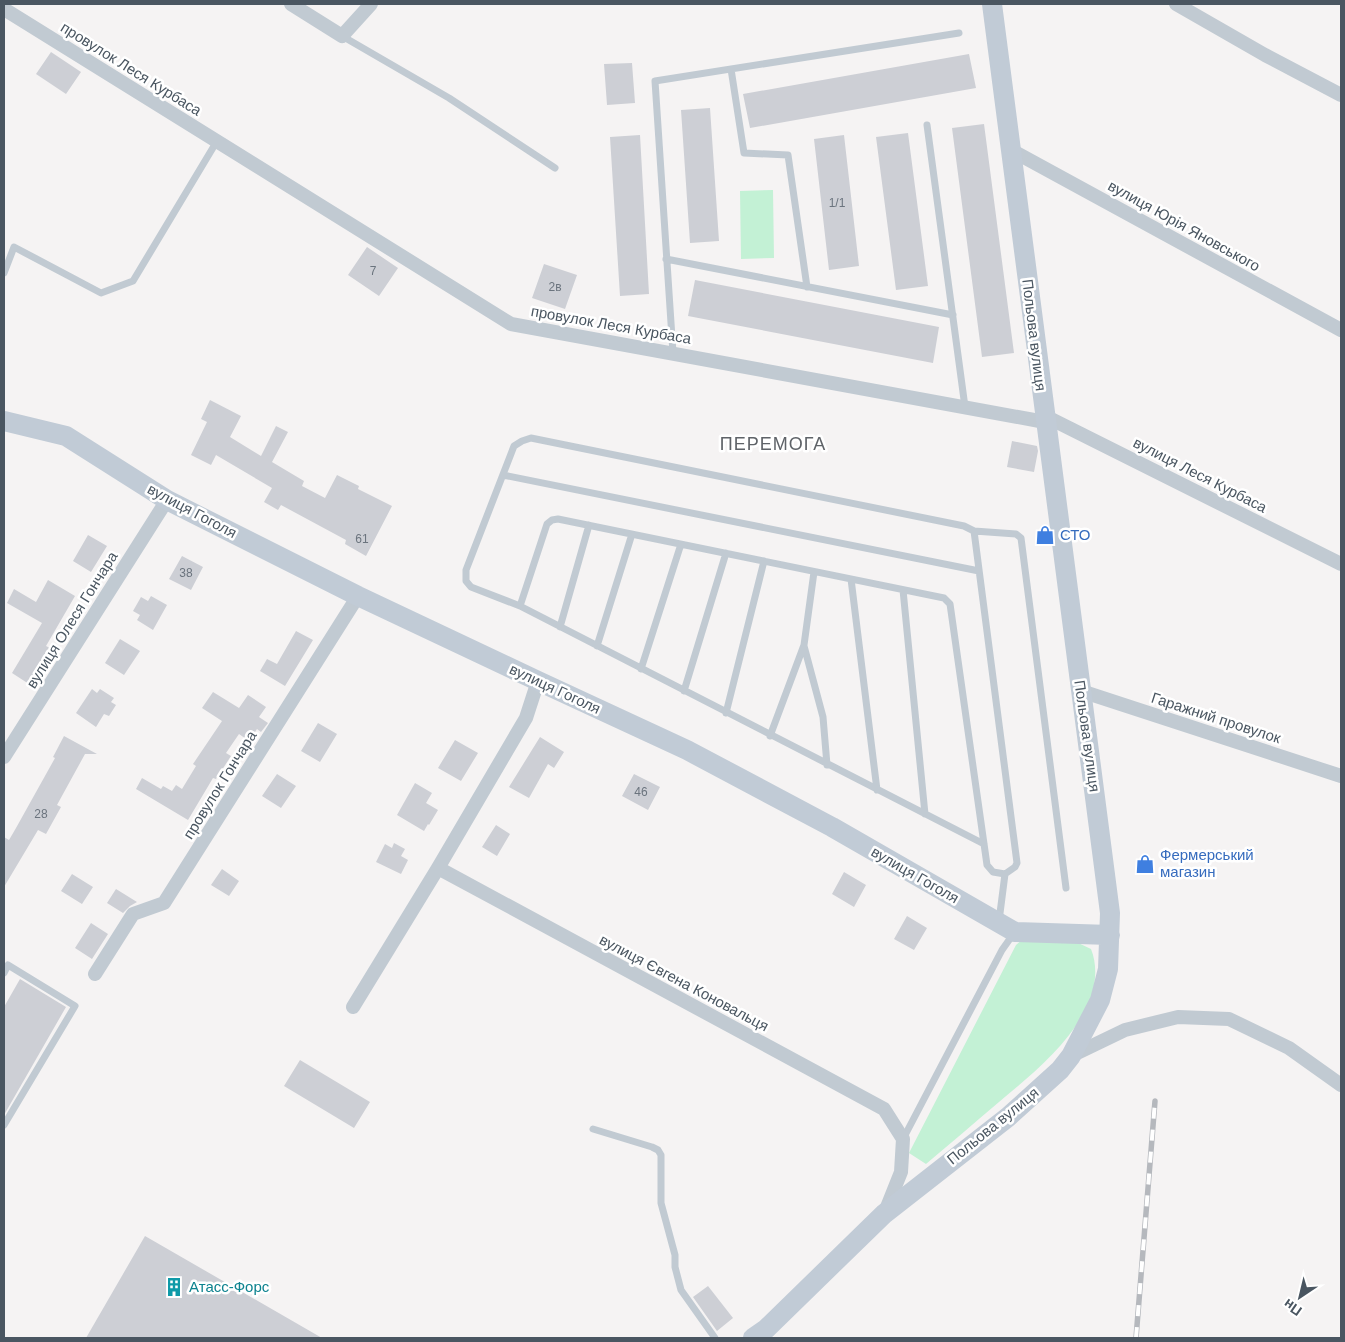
<svg xmlns="http://www.w3.org/2000/svg" width="1345" height="1342" font-family="Arial,sans-serif">
<rect width="100%" height="100%" fill="#f5f3f3"/>
<path fill="#c3f1d5" d="M773 190 774 258 741 259 740 191Z
M1023 939 1074 941 1091 949C1099 969 1095 992 1085 1011 1065 1048 1030 1076 999 1102 974 1123 950 1144 926 1164L909 1153 1016 945Z"/>
<path fill="#cdcfd5" d="M51 52 81 72 66 94 36 74Z
M969 54 976 88 750 128 743 94Z
M632 63 635 103 607 105 604 64Z
M710 108 719 241 690 243 681 110Z
M984 124 1014 353 982 357 952 128Z
M908 133 928 286 896 290 876 137Z
M640 135 649 294 620 296 610 137Z
M844 135 859 266 829 270 814 139Z
M367 247 398 268 379 296 348 275Z
M544 264 577 275 565 309 532 298Z
M695 280 939 327 933 363 688 316Z
M210 400 241 416 230 437 261 456 276 426 288 432 272 462 304 481 302 486 325 498 337 475 359 486 358 489 392 506 366 556 345 544 346 540 281 505 278 510 264 502 272 488 216 455 211 465 191 455 207 422 201 419Z
M1012 441 1037 446 1038 451 1034 472 1007 467Z
M88 535 107 546 91 572 73 561Z
M182 556 203 567 191 590 169 579Z
M48 580 75 596 46 646 54 650 32 686 12 673 42 623 7 603 14 589 36 602Z
M151 596 167 605 153 630 137 620 140 615 133 611 141 597 148 601Z
M296 631 313 640 285 686 260 671 267 659 277 664Z
M120 639 140 651 124 675 105 663Z
M92 689 97 693 100 689 114 698 111 702 116 705 109 716 104 714 96 727 76 713Z
M213 692 239 708 248 695 266 707 259 717 268 723 261 732 257 729 249 741 239 734 226 753 231 756 216 779 213 778 188 820 136 789 142 778 161 789 163 786 172 791 176 785 182 789 196 766 193 764 222 721 202 708Z
M318 723 337 734 320 762 301 751Z
M64 736 97 754H85L57 805 61 807 46 834 38 830 4 887V837L9 840 16 828 55 758 53 757Z
M540 737 564 752 554 768 548 764 529 798 509 787Z
M455 740 478 753 461 781 438 768Z
M277 774 296 786 281 808 262 796Z
M634 774 660 787 648 810 622 796Z
M415 783 432 793 426 803 438 810 429 825 428 824 424 831 397 815Z
M496 825 510 834 497 856 482 847Z
M394 843 405 849 401 856 408 860 401 874 376 862 385 844 392 848Z
M222 869 239 881 229 896 211 885Z
M844 872 866 885 854 907 832 894Z
M72 874 93 887 82 904 61 891Z
M116 889 137 902 130 906 123 913 107 903Z
M907 916 927 928 914 950 894 939Z
M91 923 108 934 92 959 75 948Z
M20 979 66 1007 4 1115V1007Z
M300 1060 370 1102 354 1128 284 1086Z
M145 1236 322 1338H86Z
M708 1286 733 1318 717 1331 693 1297Z"/>
<g fill="none" stroke-linecap="round" stroke-linejoin="round">
<path stroke="#c1cad2" stroke-width="7" d="M342 36 449 98 555 168
M731 69 744 153 788 155 807 287
M927 125 965 407
M666 259 953 315
M4 273 14 247 101 293 133 281 217 141
M673 353 655 81 959 33
M503 475 979 571
M974 531 1016 534 1021 538 1066 888
M851 579 877 790
M903 590 925 814
M520 606 547 524 552 520 558 519 944 598 950 604 951 611 987 865 993 872 1005 874 999 921
M560 627 589 525
M597 646 632 534
M804 646 823 717 827 765
M641 669 681 544
M684 691 726 553
M726 713 764 561
M770 736 804 645 814 572
M984 844 520 606 471 587 466 581V570L514 446 522 441 531 438 964 526 974 531 1017 863 1015 867 1005 874
M4 973 8 965 75 1006 4 1125
M593 1129 652 1147 658 1150 661 1155V1203L675 1255V1267L681 1290 715 1338
M903 1139 1002 950 1014 933"/>
<path stroke="#c1cad2" stroke-width="14" d="M291 4 342 36 371 4
M1176 4 1265 55 1341 95
M4 9 511 324 1045 422
M1011 150 1341 330
M1045 416 1341 564
M1081 691 1341 776
M4 757 167 500
M438 868 884 1109 903 1139 901 1172 885 1212
M95 974 133 914 164 903 358 596
M353 1007 438 868 526 718 538 681
M1071 1056 1125 1030 1178 1017 1229 1019 1289 1048 1341 1085"/>
<path stroke="#c1cbd6" stroke-width="20" d="M4 421 66 436 167 500 358 596 538 681 687 750 832 827 1015 932 1110 935
M753 1338 766 1329 884 1214 1008 1117 1060 1070 1071 1056 1100 1000 1108 969 1110 913 992 4"/>
<g stroke="#b5b8bd" stroke-width="5.5">
<path id="rail" d="M1136 1338 1155 1101"/>
</g>
<use href="#rail" stroke="#fff" stroke-width="4" stroke-dasharray="11" stroke-linecap="butt"/>
</g>
<defs>
<g id="shop-bare" transform="scale(1.5)"><path d="M-5-2.5h2.3a2.7 3.5 0 0 1 5.4 0H5L5.5 6h-11ZM-1.5-2.5h3a1.5 2.3 0 0 0-3 0Z" fill="#3f7fe0" stroke="#fff" stroke-width="2.5" paint-order="stroke"/></g>
<g id="building-bare" transform="scale(1.5)"><path d="M-4-6H4V6H1V3H-1V6H-4ZM-2.5-4.3h1.7v1.8h-1.7ZM.8-4.3h1.7v1.8H.8ZM-2.5-1h1.7V.8h-1.7ZM.8-1h1.7V.8H.8Z" fill="#0f9aa8" stroke="#fff" stroke-width="2.5" paint-order="stroke"/></g>
</defs>
<g fill-rule="evenodd">
<use href="#shop-bare" x="1045" y="535"/>
<use href="#shop-bare" x="1145" y="864"/>
<use href="#building-bare" x="174" y="1287"/>
</g>
<g text-anchor="middle" stroke-width="5" stroke-linejoin="round" paint-order="stroke">
<g font-size="12" fill="#6b747e">
<text x="837" y="207">1/1</text>
<text x="373" y="275">7</text>
<text x="555" y="291">2в</text>
<text x="362" y="543">61</text>
<text x="186" y="577">38</text>
<text x="641" y="796">46</text>
<text x="41" y="818">28</text>
</g>
<g font-size="15" fill="#4a5661" stroke="#fff">
<text transform="translate(131 69) rotate(32)" y="5">провулок Леся Курбаса</text>
<text transform="translate(1184 226) rotate(29)" y="5">вулиця Юрія Яновського</text>
<text transform="translate(611 325) rotate(10)" y="5">провулок Леся Курбаса</text>
<text transform="translate(1034 335) rotate(83)" y="5">Польова вулиця</text>
<text transform="translate(1200 475) rotate(27)" y="5">вулиця Леся Курбаса</text>
<text transform="translate(192 511) rotate(28)" y="5">вулиця Гоголя</text>
<text transform="translate(72 620) rotate(-58)" y="5">вулиця Олеся Гончара</text>
<text transform="translate(555 689) rotate(25)" y="5">вулиця Гоголя</text>
<text transform="translate(1216 718) rotate(18)" y="5">Гаражний провулок</text>
<text transform="translate(1087 736) rotate(82)" y="5">Польова вулиця</text>
<text transform="translate(220 785) rotate(-58)" y="5">провулок Гончара</text>
<text transform="translate(915 875) rotate(30)" y="5">вулиця Гоголя</text>
<text transform="translate(684 983) rotate(28)" y="5">вулиця Євгена Коновальця</text>
<text transform="translate(993 1126) rotate(-39)" y="5">Польова вулиця</text>
</g>
<g font-size="15" fill="#366cbe" stroke="#fff" text-anchor="start">
<text x="1060" y="540">СТО</text>
<text x="1160" y="860">Фермерський<tspan x="1160" dy="17">магазин</tspan></text>
</g>
<g font-size="15" fill="#0d838f" stroke="#fff" text-anchor="start">
<text x="189" y="1292">Атасс-Форс</text>
</g>
<g font-size="18" letter-spacing="1" fill="#5f6368" stroke="#fff">
<text x="773" y="450">ПЕРЕМОГА</text>
</g>
</g>
<rect width="1345" height="1342" fill="none" stroke="#4a5661" stroke-width="10"/>
<g transform="translate(1300 1297) rotate(215)" stroke="#ffffff" stroke-width="4" paint-order="stroke">
<path d="M0-4L9 19L0 12L-9 19Z" fill="#4a5661"/>
<text y="-8" font-size="14" font-weight="bold" text-anchor="middle" fill="#4a5661">Пн</text>
</g>
</svg>
